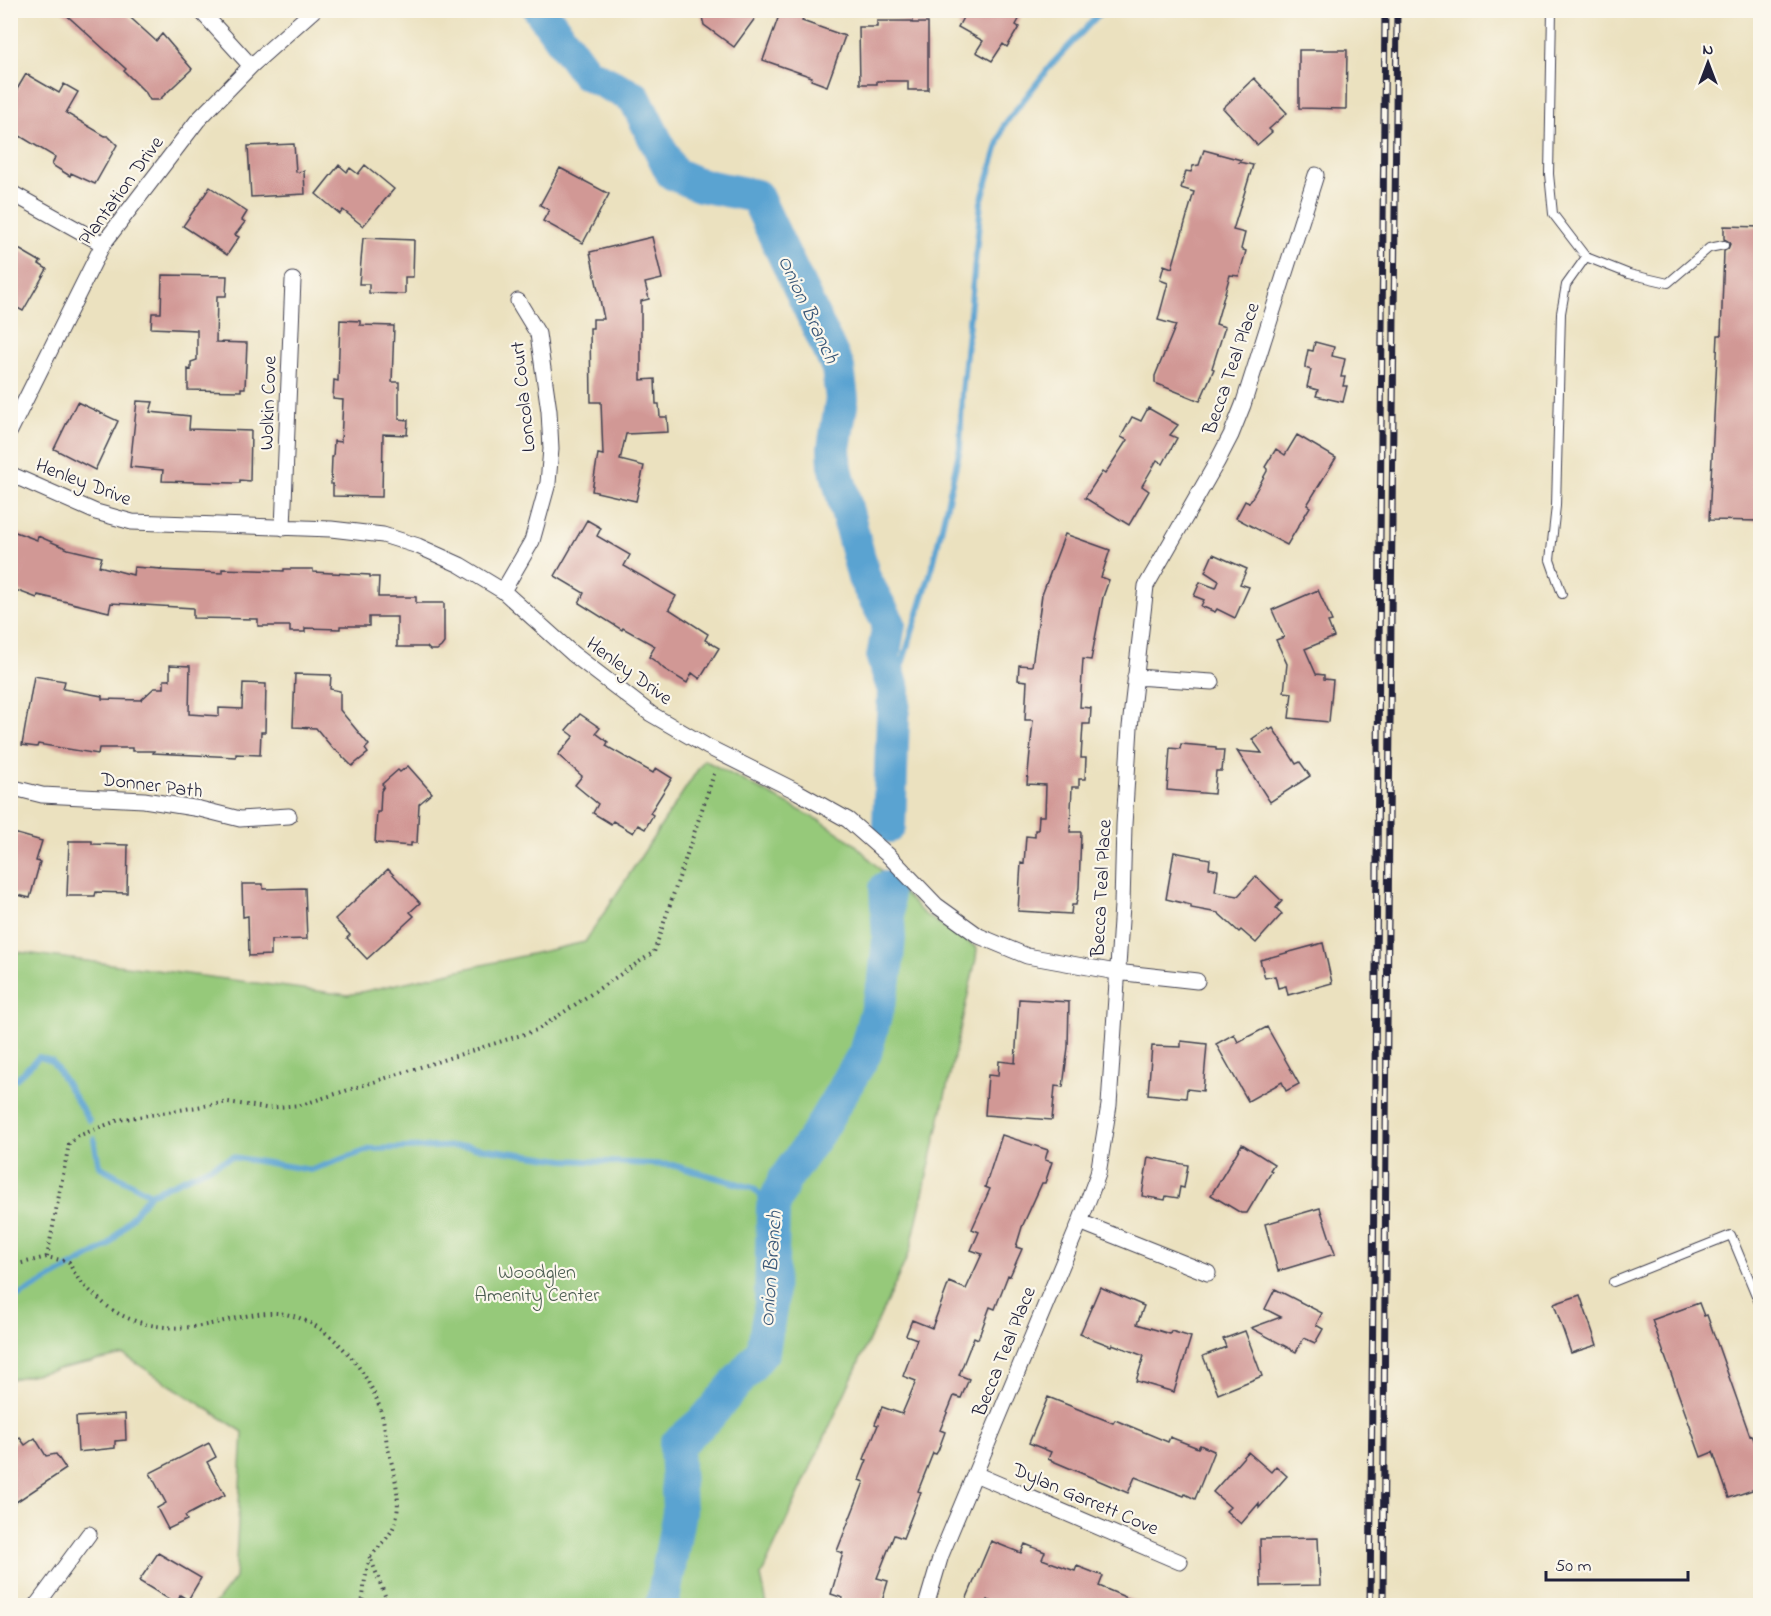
<svg xmlns="http://www.w3.org/2000/svg" width="1771" height="1616" font-family="'Indie Flower',sans-serif">
<rect width="100%" height="100%" fill="#fbf7ec"/>
<filter id="ink" filterUnits="userSpaceOnUse"><feTurbulence type="fractalNoise" baseFrequency=".0167" numOctaves="2"/><feDisplacementMap in="SourceGraphic" scale="12" xChannelSelector="R" yChannelSelector="G"/><feConvolveMatrix kernelMatrix="1 2 1 2 8 2 1 2 1" color-interpolation-filters="sRGB"/></filter>
<filter id="wash" filterUnits="userSpaceOnUse"><feTurbulence type="fractalNoise" baseFrequency=".008" numOctaves="4" result="noise"/><feDisplacementMap in="SourceGraphic" scale="24" xChannelSelector="R" yChannelSelector="G"/><feGaussianBlur stdDeviation="1.35" result="paint"/><feColorMatrix in="noise" values="0 0 0 0 0 0 0 0 0 0 0 0 0 0 0 0 0 1.4 0 .05"/><feComposite in="paint" operator="in"/></filter>
<g filter="url(#wash)">
<rect width="100%" height="100%" fill="#ebe1bf"/>
<path fill="#96c97a" stroke="#5c765a" stroke-width="1.5" d="M704 760 824 823 855 844 924 914 977 948 976 959 910 1251 761 1576 767 1605H214L235 1578 243 1432 124 1355 11 1379V951L348 995 585 942Z"/>
<g fill="none" stroke-linecap="round" stroke-linejoin="round">
<path stroke="#5aa3d1" stroke-width="6" d="M894 690 933 565 960 448 962 393 981 202 1004 125 1051 65 1103 10
M10 1079H16L39 1057 52 1061 89 1120
M94 1139 99 1166 150 1194 232 1157 311 1170 371 1149 467 1146 564 1160 672 1165 753 1188 773 1207
M10 1301 108 1246 150 1194"/>
<path stroke="#5aa3d1" stroke-width="34" d="M540 10 586 73 634 97 672 173 700 185 756 196 838 368 842 399 834 448 835 465 864 578 889 624 883 658 894 690 889 826
M662 1606 679 1512 676 1445 706 1419 763 1351 771 1304 773 1207 785 1179 817 1134 865 1053 885 979 889 938 886 888"/>
</g>
<g id="blocks">
<path fill="#d19895" d="M61 10H122L156 41 162 34 192 69 159 100H150L146 93 124 71 126 69Z
M700 10H761L734 47 704 25Z
M781 10H806L802 21 845 36 827 86 811 80 812 77 763 60Z
M967 10H1024L1016 25 1019 27 1007 47 1003 44 992 61 976 52 983 41 958 27Z
M877 21H912V23H928V90H908V81H877V84H860L859 27H877Z
M1299 50H1347L1346 109 1299 108Z
M26 74 59 93 64 84 78 92 66 113 105 136H108L117 145 95 184 71 173 70 176 52 165 55 157 10 130V101Z
M1254 78 1287 113 1269 129 1272 132 1257 145 1223 108Z
M294 144 296 172 304 171 305 194 251 197 248 146Z
M1204 150 1241 160 1239 162 1253 165 1233 230 1245 233 1241 249 1246 251 1239 276 1230 275 1216 324 1225 327 1212 368 1214 369 1200 401 1155 383V376L1176 325 1158 320 1168 283 1160 280 1164 265 1172 268 1194 192 1181 188 1186 171 1191 172 1193 166 1199 165Z
M339 165 347 172 350 168 358 174 365 165 394 189 363 226 343 210 340 214 316 194Z
M560 168 609 194 583 243 543 221 549 210 540 205Z
M210 187 247 212 242 220 245 222 235 235 239 237 227 255 183 226Z
M1724 226 1761 227V521L1709 520 1718 335H1721L1724 251 1728 249 1730 244 1728 241 1724 239Z
M652 237 662 279 645 283 649 299 641 301V380L655 379 656 404H659L660 417H667L668 432 626 434 620 460 644 466 636 501 592 491 598 454 603 455 601 402H591L590 328H593V319H604L590 252Z
M363 238 414 240 413 277H405V294L369 293V284H359Z
M10 244 41 262 39 264 47 269 23 311 10 304Z
M162 275 227 276 226 296H217L216 342 247 343 245 388H241V391L188 390V369L191 370V362L197 360V330L151 328 152 313H161Z
M340 320 360 321V325L394 326 392 382H399V419L408 420 407 435 383 434 382 497 333 496V484H331L332 457H333L334 441 341 442 343 400 333 399 334 380 338 381Z
M1315 342 1334 347 1332 356 1345 359 1341 377H1345L1343 386H1347L1343 402 1316 396 1318 390 1307 387 1311 370 1305 368V365L1308 350 1313 351Z
M137 401 153 402 150 412 190 416 189 429 251 431 250 481 240 480V483H234L162 481 163 470 130 467Z
M77 402 118 421 95 470 54 449Z
M1148 408 1178 425 1170 435 1177 438 1163 464 1157 460 1142 486 1149 491 1129 525 1085 498 1102 472 1105 474 1127 440 1121 437 1132 417 1141 421Z
M1297 435 1336 458 1307 505 1310 507 1287 545 1236 518 1245 501 1249 503 1267 471V469L1265 467 1276 449 1285 455Z
M587 520 601 528 597 536 630 555 624 566 676 596 669 609 708 634 705 640 719 648 700 679 692 673 687 683 664 669 658 663 649 657 655 646 623 628 622 630 579 603 584 593 555 576Z
M10 530 37 540 38 536 68 549 102 557 99 566 133 575 134 567 161 569 160 570 222 573V569L284 571V569H313V572L370 575V577H379L378 597H416V603H444V643L441 647 437 650H430L427 647H397V617H369V626H340V629L305 628V632H290V626H258V619L193 618V608L111 603 109 612 38 595 37 598 10 588Z
M1065 534 1110 550 1101 577 1109 580 1103 597 1091 660 1083 659 1080 707 1091 708 1090 724H1083L1081 758H1086L1085 779H1079V787H1072L1070 832H1081L1079 888 1076 905H1072L1071 914 1018 911 1021 863 1024 864 1026 836 1035 837V830H1038L1039 816H1045L1046 785 1027 784 1033 720H1025L1027 681 1018 680 1019 665 1032 666 1042 595Z
M1213 554 1247 569 1240 584 1249 587 1235 618 1217 609 1215 612 1201 606 1204 600 1194 596 1200 582 1216 588 1219 581 1205 572Z
M1318 590 1332 621 1328 622 1334 637 1305 649 1316 674 1324 675V679L1333 680 1329 722 1289 718 1292 693 1284 692 1287 664 1276 640 1284 637 1272 610Z
M170 665 190 666 189 714 219 716V708L242 709 243 683 266 684 265 732H261L260 755 236 754V757L153 753 154 751H132V748H99L98 754 38 744 37 747 22 745 34 676 65 681 63 689 102 696V699L141 700 154 688H164V680H170Z
M295 674 331 675 330 689 340 691V710L369 745 365 749 368 753 352 766 335 749 334 750 316 728 293 727Z
M580 714 600 728 596 733 608 742 606 746 653 773 656 768 672 778 650 813 653 815 645 829 638 825 633 833 613 821 611 824 593 813 598 804 575 785 582 776 558 755 574 736 566 730Z
M1268 728 1270 730 1273 728 1296 764 1300 762 1310 776 1270 802 1237 751 1262 753 1252 739Z
M1181 744 1216 747V750H1224L1222 771H1216L1214 794 1167 790 1170 748 1180 749Z
M408 766 432 793 419 804 417 843H411V846L375 843 377 812H380L381 791 384 786 382 784 398 770 400 772Z
M10 832 42 841 36 861 40 862 30 898 10 893Z
M69 841H92V844L128 845 127 893 96 892 95 896H67Z
M1174 852 1210 859 1209 868 1218 870 1215 892 1238 896 1256 876 1282 901 1276 908 1282 914 1256 943 1241 930 1239 932 1218 913 1191 908V905L1166 899Z
M388 869 420 903 410 912 414 916 367 959 347 938 350 935 335 919Z
M242 884H263V889L305 888 307 939 271 940V955L249 956 248 916 243 917Z
M1323 943 1332 983 1288 995 1286 986 1278 988 1275 976 1265 978 1260 960Z
M1019 999 1069 1002 1068 1047 1063 1087 1055 1086 1052 1120 985 1115 988 1075 998 1076 999 1061 1015 1063Z
M1267 1027 1299 1084 1286 1091 1282 1082 1248 1101 1216 1044 1234 1034 1238 1042Z
M1181 1041 1207 1044 1203 1091 1187 1089 1186 1098 1148 1094 1152 1046 1181 1047Z
M1002 1135 1048 1150 1045 1160 1052 1162 1045 1183H1042L1022 1227 1016 1247 1022 1249 1010 1276 1008 1275 995 1309 990 1307 978 1339 974 1337 959 1375 969 1379 961 1398 954 1396 940 1430 945 1432 938 1451 936 1454 933 1453 918 1491 921 1492 903 1538 894 1535 877 1578 888 1581 881 1605H841L843 1598 831 1594 843 1553 837 1551 864 1482 859 1480 867 1460 864 1459 878 1425 875 1424 882 1407 902 1414 916 1381 903 1376 917 1339 906 1335 912 1320 932 1328 949 1282 966 1289 982 1254 971 1250 979 1232 972 1229 990 1189 985 1187Z
M1242 1144 1274 1164 1270 1170 1272 1171 1247 1213H1241L1211 1195Z
M1148 1157 1188 1165 1184 1188 1180 1187 1178 1198 1166 1196 1165 1200 1142 1196Z
M1320 1208 1335 1254 1278 1271 1265 1224Z
M1100 1287 1144 1306 1137 1324 1170 1334 1171 1331 1191 1337 1174 1392 1136 1381 1144 1356 1112 1344 1111 1346 1080 1334Z
M1275 1289 1322 1313 1316 1325 1323 1329 1315 1343 1304 1338 1296 1352 1251 1328 1281 1317 1265 1309Z
M1580 1295 1597 1345 1571 1353 1554 1304Z
M1699 1303 1704 1316 1707 1315 1750 1436 1752 1435 1761 1458V1487L1729 1498 1713 1452 1701 1457 1652 1320Z
M1245 1331 1262 1376 1218 1394 1203 1356 1226 1347 1223 1339Z
M1048 1397 1113 1423 1115 1420 1168 1442 1170 1437 1198 1448 1200 1445 1214 1451 1195 1499 1185 1494 1184 1496 1135 1477 1128 1493 1048 1459 1051 1452 1029 1443Z
M125 1414 126 1440 115 1441V1448L78 1452 76 1417Z
M20 1438 25 1445 35 1438 46 1456 56 1454 66 1469 10 1506V1445Z
M209 1443 216 1457 207 1462 225 1495 185 1516 187 1520 168 1529 157 1508 166 1503 150 1473Z
M1248 1452 1271 1472 1276 1466 1287 1476 1259 1508V1503L1241 1524 1226 1511 1230 1507 1213 1492Z
M1318 1538 1320 1585 1261 1586 1260 1539Z
M991 1541 1021 1553 1025 1544 1045 1552 1042 1559 1075 1571 1077 1566 1103 1576 1099 1586 1144 1605H1001L987 1600 985 1605H978L966 1600Z
M158 1553 201 1578 188 1600 180 1595 177 1604 139 1581Z"/>
</g>
</g>
<g filter="url(#ink)">
<use href="#blocks" fill-opacity="0" stroke="#403f4f" stroke-width="1.5"/>
<g fill="none" stroke-linecap="round" stroke-linejoin="round">
<g stroke="#403f4f" stroke-width="10">
<path id="lane" d="M1552 10 1549 174 1553 214 1586 257 1629 274 1668 283 1709 248 1724 245
M1562 594 1550 560 1556 506 1561 313 1566 285 1586 257
M1613 1282 1731 1235 1760 1305"/>
</g>
<g stroke="#403f4f" stroke-width="17">
<path id="street" d="M200 10 251 66
M10 192 103 244
M10 431 103 244 198 120 251 66 314 10
M10 474 96 512 132 522 331 529 383 535 418 546 460 565 503 591 573 654 651 714 708 747 798 792 848 820 889 856 936 905 979 936 1027 956 1116 972 1197 981
M283 528 293 280
M503 591 532 541 548 483 551 449 549 411 538 334 518 301
M1135 677 1212 682
M10 787 42 795 144 800 200 809 240 819 289 816
M1080 1222 1208 1273
M975 1474 1180 1562
M36 1606 89 1534
M926 1606 941 1555 1080 1222 1098 1174 1109 1105 1122 905 1124 825 1130 727 1146 586 1217 462 1231 435 1243 405 1316 175"/>
</g>
<path stroke="#403f4f" stroke-width="4" stroke-dasharray="1.5 4.5" stroke-linecap="butt" d="M47 1257 69 1144 78 1136 119 1120 228 1102 266 1108 301 1105 537 1030 654 952 715 771
M10 1266 47 1257 69 1262C77 1281 85 1286 100 1300 124 1323 160 1330 193 1327 219 1324 243 1314 269 1313 320 1310 369 1368 381 1412 385 1424 385 1436 388 1448 394 1474 405 1508 391 1532 385 1541 377 1549 370 1557L389 1606
M362 1606 365 1579 370 1557"/>
<use href="#lane" stroke="#fff" stroke-width="8"/>
<use href="#street" stroke="#fff" stroke-width="15"/>
<g stroke="#22223b" stroke-width="7">
<path id="rail" d="M1370 1606 1385 10
M1383 1606 1386 1129 1397 10"/>
</g>
<use href="#rail" stroke="#fbf7ec" stroke-width="4.5" stroke-dasharray="14" stroke-linecap="butt"/>
</g>
</g>
<g text-anchor="middle" stroke-width="4.5" stroke-linejoin="round" paint-order="stroke">
<g font-size="20" fill="#22223b" stroke="#fbf7ec">
<text transform="translate(120 190) rotate(-54)" y="7">Plantation Drive</text>
<text transform="translate(1230 368) rotate(-71)" y="7">Becca Teal Place</text>
<text transform="translate(522 397) rotate(-96)" y="7">Loncola Court</text>
<text transform="translate(267 403) rotate(-88)" y="7">Wolkin Cove</text>
<text transform="translate(84 481) rotate(21)" y="7">Henley Drive</text>
<text transform="translate(630 670) rotate(36)" y="7">Henley Drive</text>
<text transform="translate(152 784) rotate(7)" y="7">Donner Path</text>
<text transform="translate(1100 888) rotate(-87)" y="7">Becca Teal Place</text>
<text transform="translate(1003 1351) rotate(-68)" y="7">Becca Teal Place</text>
<text transform="translate(1086 1498) rotate(23)" y="7">Dylan Garrett Cove</text>
</g>
<g font-size="20" fill="#4b5c51" stroke="#fbf7ec">
<text x="537" y="1278">Woodglen<tspan x="537" dy="23">Amenity Center</tspan></text>
</g>
<g font-size="21" font-style="italic" fill="#385677" stroke="#fbf7ec">
<text transform="translate(809 309) rotate(65)" y="7">Onion Branch</text>
<text transform="translate(770 1269) rotate(-86)" y="7">Onion Branch</text>
</g>
</g>
<rect width="1771" height="1616" fill="none" stroke="#fbf7ec" stroke-width="36"/>
<g transform="translate(1708 63)" stroke="#fbf7ec" stroke-width="4.5" paint-order="stroke">
<path d="M0-4.5L10 22L0 15L-10 22Z" fill="#22223b"/>
<text y="-9" font-size="16" font-weight="bold" text-anchor="middle" fill="#22223b">N</text>
</g>
<path d="M1546 1571v9h142v-9" fill="none" stroke="#22223b" stroke-width="3"/>
<text x="1555" y="1571" font-size="18" fill="#22223b" stroke="#fbf7ec" stroke-width="4.5" paint-order="stroke">50 m</text>
</svg>
